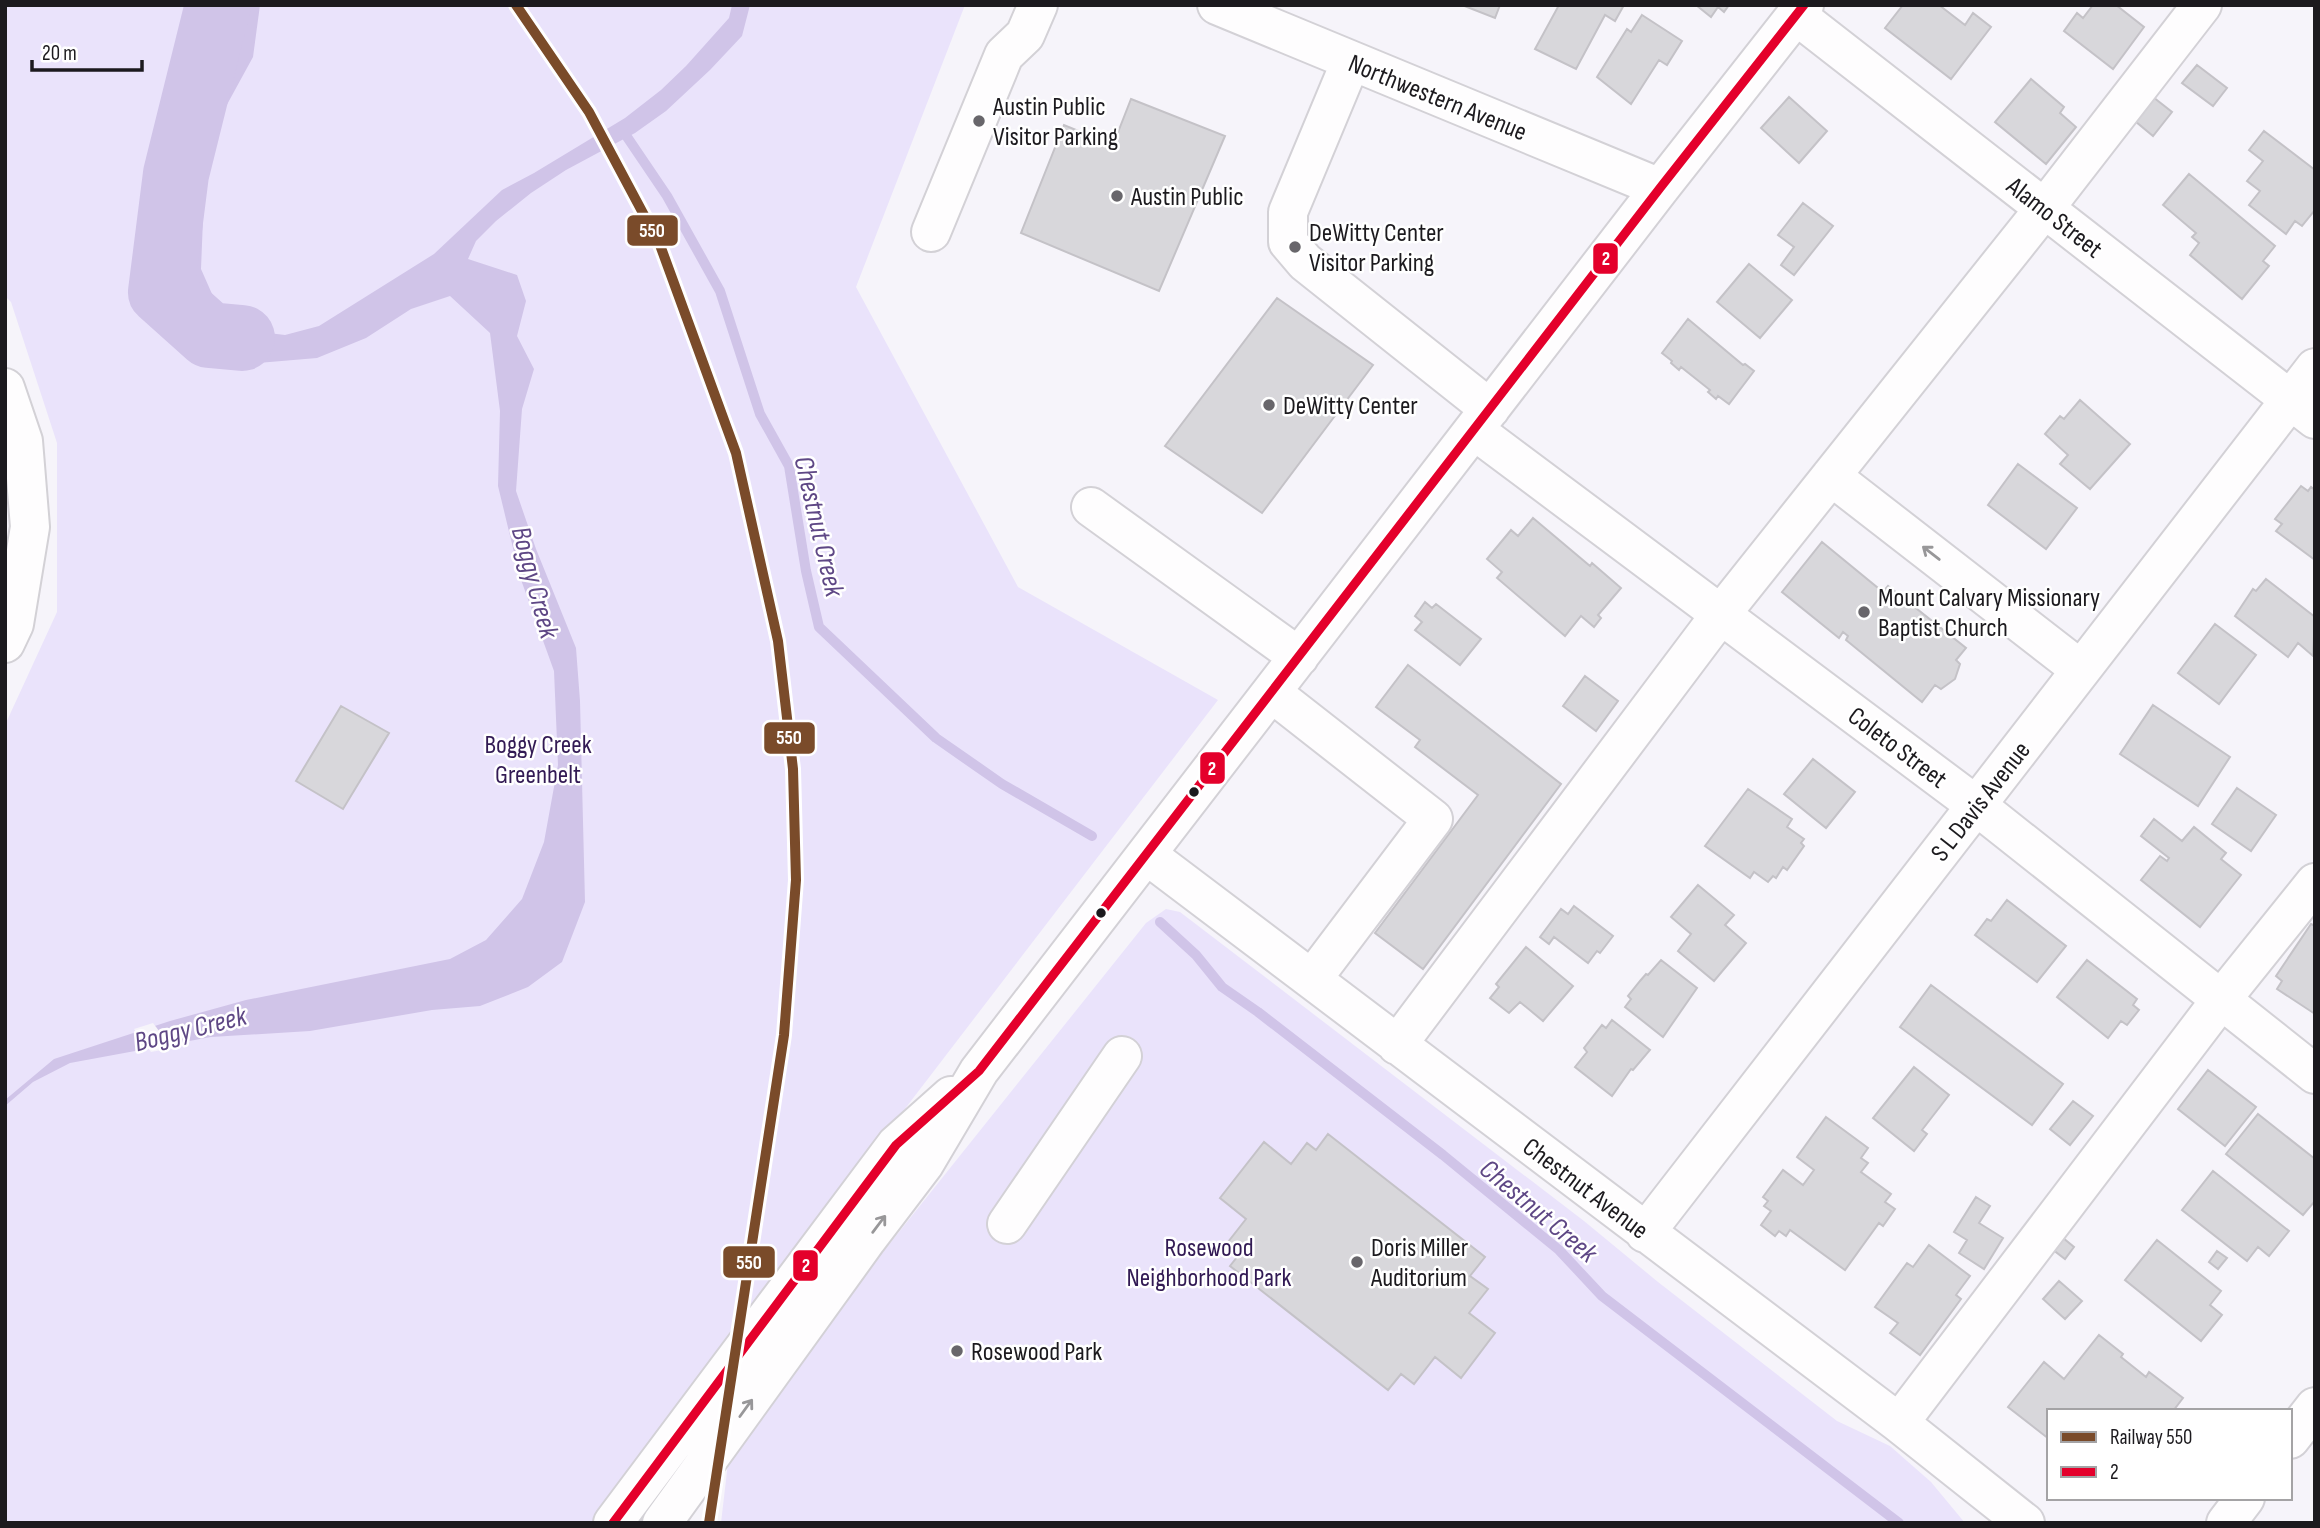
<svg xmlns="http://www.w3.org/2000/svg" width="2320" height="1528" font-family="'Sofia Sans Condensed',sans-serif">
<rect width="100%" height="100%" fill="#f6f4fa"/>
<path fill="#eae3fb" d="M5 5H965L856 287 1018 587 1218 700 695 1383 677 1523H5V725L57 612V443L11 302 5 296Z
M1166 909 1180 912 1584 1221 1658 1282 1837 1421 1890 1446 1931 1482 1965 1523H721L729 1454 859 1282 1146 923Z"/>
<path fill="#d0c4e8" d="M195 5H260L253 57 212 132 204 194 201 269 227 328 285 335 319 326 434 254 502 190 534 173 625 118 661 90 686 66 729 18 732 5H750L742 36 710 70 666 111 635 133 566 170 531 193 496 221 476 241 468 259 517 275 526 301 517 336 534 369 522 409 516 491 536 549 576 648 580 701 585 902 562 962 528 987 480 1006 432 1010 310 1031 211 1037 70 1063 33 1082 5 1106V1100L54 1059 170 1021 246 1000 450 959 486 940 522 899 544 842 558 765 554 671 520 577 498 486 500 411 490 333 450 296 411 309 366 338 317 358 258 363 189 343 167 312 160 219 165 112Z"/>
<path fill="#f6f4fa" d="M153 1023 172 1048 151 1052 134 1029Z"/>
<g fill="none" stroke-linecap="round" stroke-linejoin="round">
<path stroke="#d0c4e8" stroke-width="10" d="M621 128 667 196 720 291 760 414 789 466 806 571 819 627 936 738 1002 784 1092 836
M1160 922 1196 955 1222 987 1258 1012 1443 1155 1559 1250 1602 1296 1899 1523"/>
<path stroke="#d0c4e8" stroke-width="66" d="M218 5 176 174 161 292 209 335 242 338"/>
</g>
<path fill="#d8d7db" stroke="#c4c2c7" stroke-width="2" d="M1462 5H1500L1495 18Z
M1559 5H1624L1615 21 1605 15 1576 69 1535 49Z
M1696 5H1729L1724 12 1718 7 1711 17Z
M1903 5H1939L1965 25 1973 13 1991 27 1951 79 1885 28Z
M2093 5H2116L2144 27 2113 69 2064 31 2077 13 2083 18Z
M1642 15 1682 41 1667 65 1659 60 1631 104 1597 77 1627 29 1631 32Z
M2197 65 2227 88 2213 106 2182 83Z
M2031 79 2064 107 2060 113 2076 127 2046 164 1995 122Z
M1789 97 1827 131 1799 163 1761 128Z
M2153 97 2172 112 2153 136 2135 121Z
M1131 99 1225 136 1159 291 1021 233 1064 125 1113 145Z
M2264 131 2315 170V210L2302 226 2295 221 2286 234 2249 205 2260 191 2247 181 2263 161 2249 150Z
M2189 174 2275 246 2263 261 2269 266 2242 299 2190 255 2199 243 2192 237 2196 233 2163 205Z
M1803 203 1833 226 1794 275 1781 265 1794 247 1778 235Z
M1749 264 1792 300 1760 338 1717 302Z
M1277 298 1373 365 1262 513 1165 446Z
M1688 319 1743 365 1745 364 1754 371 1729 404 1718 396 1716 399 1708 392 1710 390 1681 367 1679 370 1671 363 1672 361 1662 353Z
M2080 400 2130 444 2090 489 2060 464 2068 455 2045 434 2060 416 2064 419Z
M2018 464 2077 508 2046 549 1988 505Z
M2301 486 2308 491 2311 487 2315 490V560L2276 531 2282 524 2275 519Z
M1533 518 1590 566 1592 563 1621 588 1598 615 1601 618 1594 627 1581 616 1565 636 1497 578 1502 572 1487 559 1511 530 1518 536Z
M1822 542 1883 592 1888 586 1966 648 1956 660 1960 664 1955 679 1941 689 1935 685 1922 702 1846 640 1848 636 1843 632 1839 638 1782 592Z
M2266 579 2315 617 2313 656 2298 643 2288 657 2235 616 2253 589 2256 591Z
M1425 602 1432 608 1436 604 1481 639 1460 665 1415 630 1422 622 1415 616Z
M2215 624 2256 655 2219 704 2178 673Z
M1408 665 1561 784 1423 969 1375 933 1478 795 1415 747 1420 740 1376 707Z
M1585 676 1618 701 1596 731 1563 706Z
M2153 705 2230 757 2198 806 2120 754Z
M341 706 389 733 343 809 296 781Z
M1813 759 1855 792 1826 828 1784 794Z
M2237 788 2276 815 2251 851 2212 824Z
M1748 789 1792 819 1787 827 1804 839 1801 843 1804 846 1787 870 1783 867 1776 878 1773 876 1768 882 1754 872 1750 878 1705 846Z
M2154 819 2182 841 2194 827 2226 853 2221 859 2241 875 2200 927 2141 880 2160 856 2167 861 2169 858 2141 836Z
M1698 885 1734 915 1725 925 1746 943 1714 981 1678 951 1691 934 1671 917Z
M2007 900 2066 946 2037 982 1975 935 1987 919 1991 921Z
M1574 906 1613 936 1600 953 1597 951 1588 963 1554 937 1549 944 1540 937 1561 909 1568 914Z
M2311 924 2315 926V1014L2277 989 2282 981 2276 976Z
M1526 947 1573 986 1543 1021 1520 1002 1509 1013 1490 998 1499 987 1496 984Z
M1661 960 1697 988 1663 1037 1625 1007 1631 999 1628 996 1640 981 1646 974 1648 975Z
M2087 960 2137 999 2133 1005 2139 1010 2127 1025 2121 1021 2108 1038 2057 997Z
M1931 985 2063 1084 2032 1125 1900 1027Z
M1612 1020 1650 1050 1633 1070 1631 1069 1612 1096 1575 1067 1587 1052 1584 1048 1602 1025 1606 1028Z
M1914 1067 1949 1095 1922 1130 1927 1134 1914 1151 1873 1118Z
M2208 1070 2256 1107 2225 1146 2178 1109Z
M2073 1101 2093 1116 2070 1145 2050 1129Z
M2258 1114 2315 1159V1201L2303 1215 2226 1154Z
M1826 1117 1868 1148 1861 1158 1868 1163 1861 1172 1891 1194 1885 1202 1895 1209 1883 1226 1879 1223 1845 1270 1790 1230 1786 1236 1779 1231 1775 1236 1761 1225 1771 1211 1764 1206 1768 1201 1763 1197 1783 1170 1803 1185 1814 1170 1797 1157Z
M1328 1134 1485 1257 1470 1276 1488 1289 1469 1313 1495 1333 1461 1378 1435 1357 1414 1384 1401 1374 1388 1390 1230 1266 1241 1252 1228 1242 1246 1219 1220 1198 1264 1142 1291 1164 1307 1143 1316 1150Z
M2213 1171 2289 1231 2269 1256 2258 1247 2247 1261 2182 1210Z
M1976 1197 1990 1206 1979 1223 2003 1238 1984 1269 1959 1253 1967 1240 1954 1232Z
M2057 1233 2074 1247 2065 1259 2048 1246Z
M2157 1240 2221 1291 2210 1305 2222 1315 2201 1341 2125 1280Z
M1929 1245 1970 1276 1956 1295 1961 1299 1920 1355 1890 1333 1898 1323 1875 1307 1907 1263 1913 1267Z
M2217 1251 2227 1258 2218 1269 2209 1262Z
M2059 1281 2082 1301 2065 1319 2043 1299Z
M2099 1335 2123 1354 2121 1357 2146 1377 2149 1372 2183 1398 2173 1411H2049V1439L2008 1407 2044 1362 2064 1379Z"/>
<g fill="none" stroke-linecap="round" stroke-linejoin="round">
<g stroke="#d3d1d6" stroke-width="42">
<path id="minor" d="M1217 5 1660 188
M1796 15 2315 419
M1351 61 1288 212V242L1305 262 1490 409
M931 232 1004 55 1025 35 1038 5
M5 388 23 441 30 527 14 624 5 643
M1474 430 1977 806 2315 1074
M1831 476 2081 670
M1091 507 1299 657
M1272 693 1433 819 1312 979
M1147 855 1899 1423 2025 1523
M1397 1045 1721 614 2044 209 2202 5
M1007 1224 1122 1056
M1645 1233 2315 368
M1899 1423 2220 1001 2315 883
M2290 1439 2315 1407
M613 1523 896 1145 951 1096
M662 1523 867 1239 924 1164 979 1071 1660 188 1804 5
M2226 1523 2245 1498"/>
</g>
<use href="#minor" stroke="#fefdfe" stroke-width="38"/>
<g stroke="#fff" stroke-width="14">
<path id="bus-1" d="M613 1523 896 1145 979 1071 1660 188 1804 5"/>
</g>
<use href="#bus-1" stroke="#e4002b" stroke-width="9"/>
<g stroke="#fff" stroke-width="16">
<path id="rail-1" d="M516 5 589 112 660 245 736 453 778 641 793 769 796 880 784 1035 709 1523"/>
</g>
<use href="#rail-1" stroke="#7a4b2a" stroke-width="10"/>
</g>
<defs><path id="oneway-shaft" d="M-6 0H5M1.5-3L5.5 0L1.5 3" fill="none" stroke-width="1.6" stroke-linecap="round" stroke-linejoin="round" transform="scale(1.75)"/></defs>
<g stroke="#989799">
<use href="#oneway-shaft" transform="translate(1931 553) rotate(-142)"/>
<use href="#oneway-shaft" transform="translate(879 1224) rotate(-53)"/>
<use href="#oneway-shaft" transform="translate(746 1408) rotate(-54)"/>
</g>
<g fill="#68666b" stroke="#fff" stroke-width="2.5">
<circle cx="979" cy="121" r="7"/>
<circle cx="1117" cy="196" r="7"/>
<circle cx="1295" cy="247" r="7"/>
<circle cx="1269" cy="405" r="7"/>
<circle cx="1864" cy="612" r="7"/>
<circle cx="1357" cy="1262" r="7"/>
<circle cx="957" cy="1351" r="7"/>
</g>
<g fill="#1c1a1e" stroke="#fff" stroke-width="2.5">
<circle cx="1194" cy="792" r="6"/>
<circle cx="1101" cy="913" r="6"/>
</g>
<g text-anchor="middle" stroke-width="5" stroke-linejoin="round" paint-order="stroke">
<g font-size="26" fill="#1c1a1e" stroke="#fff">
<text transform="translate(1438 97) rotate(22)" y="9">Northwestern Avenue</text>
<text transform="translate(2055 217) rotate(38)" y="9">Alamo Street</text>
<text transform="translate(1898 747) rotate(37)" y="9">Coleto Street</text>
<text transform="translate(1980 801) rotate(-52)" y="9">S L Davis Avenue</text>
<text transform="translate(1586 1188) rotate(37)" y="9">Chestnut Avenue</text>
</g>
<g font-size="26" fill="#1c1a1e" stroke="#fff" text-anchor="start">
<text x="993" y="115">Austin Public<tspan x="993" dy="30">Visitor Parking</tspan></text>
<text x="1131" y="205">Austin Public</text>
<text x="1309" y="241">DeWitty Center<tspan x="1309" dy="30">Visitor Parking</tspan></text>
<text x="1283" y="414">DeWitty Center</text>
<text x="1878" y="606">Mount Calvary Missionary<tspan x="1878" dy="30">Baptist Church</tspan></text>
<text x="1371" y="1256">Doris Miller<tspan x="1371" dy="30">Auditorium</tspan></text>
<text x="971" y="1360">Rosewood Park</text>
</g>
<g font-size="26" fill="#321a54" stroke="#fff">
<text x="538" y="753">Boggy Creek<tspan x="538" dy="30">Greenbelt</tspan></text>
<text x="1209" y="1256">Rosewood<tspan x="1209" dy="30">Neighborhood Park</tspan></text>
</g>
<g font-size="28" font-style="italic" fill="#5e4785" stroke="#fff">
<text transform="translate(820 526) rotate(77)" y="10">Chestnut Creek</text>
<text transform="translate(536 582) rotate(75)" y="10">Boggy Creek</text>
<text transform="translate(190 1028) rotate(-14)" y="10">Boggy Creek</text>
<text transform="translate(1539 1210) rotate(40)" y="10">Chestnut Creek</text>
</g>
</g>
<g stroke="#fff" stroke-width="2.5">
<rect x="626" y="214" width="53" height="33" rx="7" fill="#7a4b2a"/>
<rect x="1592" y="242" width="27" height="33" rx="7" fill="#e4002b"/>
<rect x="763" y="721" width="53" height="34" rx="7" fill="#7a4b2a"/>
<rect x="1199" y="751" width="27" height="34" rx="7" fill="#e4002b"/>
<rect x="722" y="1245" width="54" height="34" rx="7" fill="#7a4b2a"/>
<rect x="792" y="1249" width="27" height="33" rx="7" fill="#e4002b"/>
</g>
<g font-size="19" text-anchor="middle" font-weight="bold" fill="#fff">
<text x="652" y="237">550</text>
<text x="1606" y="265">2</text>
<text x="789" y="744">550</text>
<text x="1212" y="775">2</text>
<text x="749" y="1269">550</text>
<text x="806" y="1272">2</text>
</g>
<rect width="2320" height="1528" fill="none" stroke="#1c1a1e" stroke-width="14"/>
<rect x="2047" y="1409" width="245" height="91" fill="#ffffff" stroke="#a4a3a5" stroke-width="2"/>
<rect x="2061" y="1432" width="35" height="10" fill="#7a4b2a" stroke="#a4a3a5" stroke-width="2"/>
<text x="2110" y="1444" font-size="21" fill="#1c1a1e">Railway 550</text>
<rect x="2061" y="1467" width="35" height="10" fill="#e4002b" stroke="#a4a3a5" stroke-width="2"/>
<text x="2110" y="1479" font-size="21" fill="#1c1a1e">2</text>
<path d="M32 60v10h110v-10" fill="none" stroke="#1c1a1e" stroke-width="3.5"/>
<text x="42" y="60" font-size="21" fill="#1c1a1e" stroke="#ffffff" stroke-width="5" paint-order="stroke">20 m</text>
</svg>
